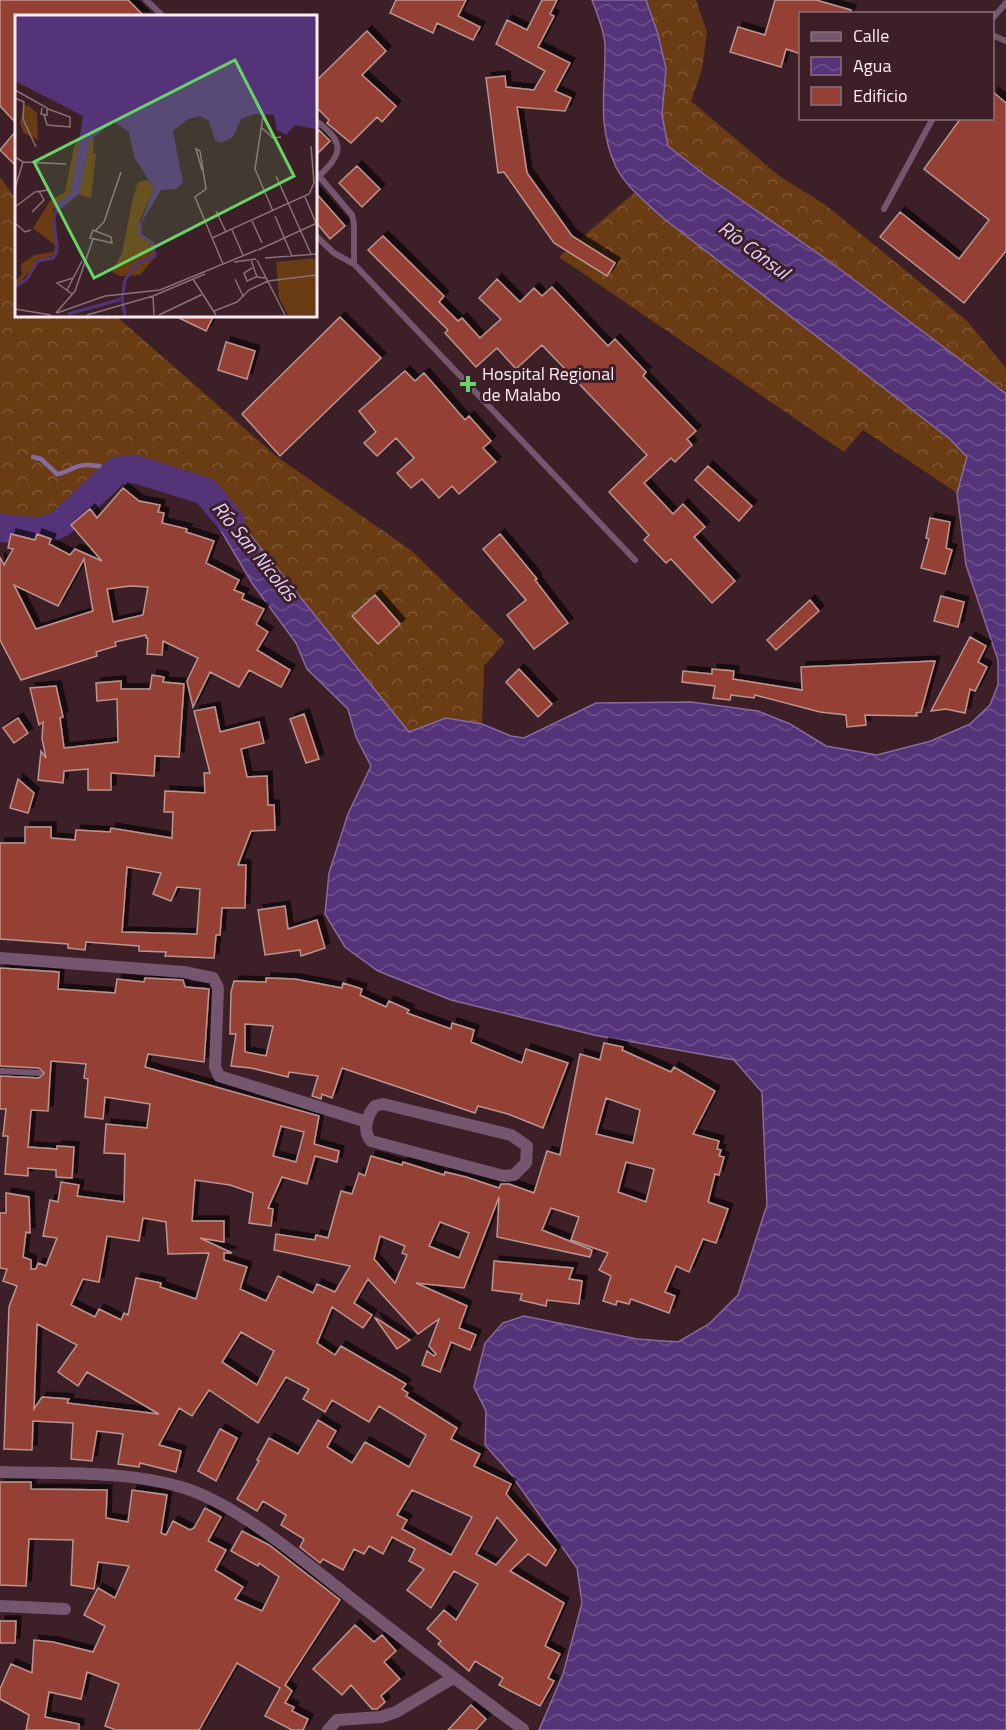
<svg xmlns="http://www.w3.org/2000/svg" width="1006" height="1730" font-family="'Titillium Web',sans-serif">
<defs>
<pattern id="forest-crowns" width="20" height="18" patternUnits="userSpaceOnUse" patternTransform="scale(1.5)"><rect width="20" height="18" fill="#693c14"/><path d="M2 6a3 3 0 1 1 6 0M12 15a3 3 0 1 1 6 0" fill="none" stroke="#805836"/></pattern>
<pattern id="water-waves" width="16" height="10" patternUnits="userSpaceOnUse" patternTransform="scale(1.5)"><rect width="16" height="10" fill="#553379"/><path d="M0 5q4-4 8 0t8 0" fill="none" stroke="#6e518c"/></pattern>
<filter id="shadow"><feDropShadow dx="5" dy="-5" stdDeviation="0" flood-color="#0009"/></filter>
</defs>
<rect width="100%" height="100%" fill="#3d1f28"/>
<path fill="url(#forest-crowns)" d="M646 0H696L707 32 702 69 691 101 778 175 827 206 967 321 1006 368V399L668 146 662 115 666 69 658 34Z
M0 177 16 199V315H115L276 456 412 551 505 642 484 666 482 724 446 718 409 732 214 490 197 493 195 490 129 468 44 538 0 532Z
M635 192 663 218 950 439 967 457 957 493 863 430 844 452 559 257Z"/>
<path fill="url(#water-waves)" stroke="#886a9c" stroke-width="1.5" d="M592 0H646L658 34 666 69 662 115 668 146 705 175 829 261 1006 394V1730H539L563 1674 582 1603 577 1568 510 1473 485 1445 486 1411 474 1387 485 1343 503 1323 524 1316 637 1339 678 1342 709 1324 738 1295 767 1205 762 1092 734 1060 594 1035 451 1000 378 971 345 947 325 914 329 873 348 814 371 766 356 737 348 709 307 669 296 643 252 583 204 502 197 493 214 490 409 732 446 718 482 724 511 736 524 738 596 703 691 702 758 711 790 724 826 746 877 755 931 741 970 724 990 705 998 685V660L966 565 957 493 967 457 950 439 663 218C647 203 626 187 616 167 596 124 606 88 605 44 604 29 597 14 592 0Z"/>
<g fill="none" stroke-linecap="round" stroke-linejoin="round">
<path stroke="#886a9c" stroke-width="4.5" d="M33 457 41 459 57 474C66 473 71 468 79 466 92 463 105 468 117 471"/>
<path stroke="#553379" stroke-width="28" d="M0 528 35 531 49 529 61 523 117 471 135 469 205 491 230 520"/>
</g>
<path fill="#954034" stroke="#bb958f" stroke-width="1.5" fill-rule="evenodd" filter="url(#shadow)" d="M0 0H128L144 16H16V123L0 106Z
M396 0H466L458 16 480 27 473 40 437 23 433 33 390 13Z
M542 0H557L550 14 554 16 538 47 570 63 555 91 571 98 565 111 517 107 527 173 572 236 615 263 607 276 554 243 504 172 498 173 486 78 505 76 506 87 534 90 545 71 496 44 507 20 527 30Z
M775 0H816L851 10 850 14H801V54L786 49 781 67 730 52 738 27 765 35Z
M367 31 386 51 362 75 396 106 382 122 377 117 351 143 327 123 329 120 315 106V82Z
M993 92 1006 103V251L964 303 880 237 900 212 959 259 989 220 924 169 961 118H993Z
M319 130 330 141 315 156V134Z
M16 131V166L0 150Z
M357 166 380 189 362 207 339 183Z
M315 192 345 226 330 239 315 221Z
M383 236 444 296 439 302 458 321 462 318 480 338 501 319 479 298 497 279 520 302 534 288 542 296 552 287 608 346 615 339 646 372 643 376 696 431 687 439 692 445 675 462 671 458 644 483 673 514 683 504 705 527 694 537 735 581 712 603 671 559 666 563 644 540 649 535 609 492 647 455 542 345 516 369 497 348 476 367 445 333 448 330 368 250Z
M173 315H214L206 331Z
M340 317 381 358 280 456 242 414Z
M226 342 255 351 247 379 218 370Z
M405 371 415 381 424 373 465 420 469 416 491 441 483 448 496 462 459 494 452 486 439 498 422 479 411 488 397 473 414 458 396 438 377 456 364 443 376 432 359 411Z
M708 466 752 506 739 521 695 480Z
M123 488 139 501 160 505 158 512 164 513 162 523 187 529 186 532 214 541 206 563 239 580 234 590 244 594 242 599 264 609 256 624 268 632 257 650 290 670 281 687 249 670 239 687 210 672 193 707 187 681 198 658 163 641 162 655 147 654 148 638H146V635L115 642 116 646 96 652 97 656 21 680 0 640V557L4 565 13 549 8 548 11 534 35 540 37 534 51 539 49 544 70 555 75 549 102 561 71 525 90 509 97 518ZM84 559 93 611 36 629 14 585 58 606ZM130 586 148 587 143 615 113 622 107 589Z
M930 518 950 522 946 548 952 550 945 574 921 568 929 539 926 538Z
M500 534 537 579 535 580 568 623 534 649 507 615 526 600 483 549Z
M375 595 400 624 378 644 352 616Z
M941 596 964 602 958 627 934 621Z
M810 600 819 611 776 650 767 640Z
M970 637 986 646 978 662 987 667 975 691 970 689 965 713 946 709 931 711Z
M935 661 921 712 916 713 917 716 865 715 866 725 847 727 846 715 820 712 755 695 754 698 731 695 730 700 713 698 715 686 682 682 683 671 712 674V669L734 671 733 679 802 690 801 667Z
M519 669 552 704 538 717 506 682Z
M152 675 164 677 163 682 184 684 179 757 155 756 154 776 111 773V790H88V769L64 771 63 783 38 780 41 751 46 758 42 739 43 722 39 725 30 688 56 686 63 717 60 718 64 748 118 742 117 699 97 701 96 683 121 681V689H150Z
M215 707 220 732 259 722 264 743 241 749 247 777 267 776 268 805H274L275 830 251 831 238 865H246L245 908H222L220 935H216L214 958 165 956 166 952 139 951V946L86 942 85 950 68 948V944L0 939V843H25V827H51V838L75 840 76 830 110 832 111 828 172 838 173 812H164L165 791 205 793 204 773H210L194 711ZM127 867 161 873 153 894 171 901 177 887 200 889 197 934 122 932Z
M304 714 319 759 306 763 290 719Z
M18 718 28 733 14 743 3 728Z
M18 779 34 793 28 813 10 808Z
M285 906 288 929 317 920 325 948 301 956 300 950 265 955 258 910Z
M0 968 59 972 58 989 115 993 117 979 144 982 145 978 183 980 185 987 209 989 204 1062 148 1054 145 1067 319 1116 314 1144 339 1151 337 1162 315 1156 307 1184 282 1177 268 1208 273 1209 271 1226 249 1223 253 1193 230 1185 195 1180 192 1221H224V1242L200 1238 232 1253H224V1260L247 1267 240 1289 266 1301 278 1276 313 1293 317 1284 335 1292 350 1266 274 1250 276 1234 315 1240 316 1235 328 1238 341 1191 352 1194 359 1173 365 1176 371 1156 402 1165 403 1162 444 1175 445 1172 466 1177 499 1188 501 1184H509L534 1193 547 1151 560 1155 580 1054 600 1060 604 1043 623 1047 622 1050 671 1072 674 1067 715 1091 693 1134 719 1141 717 1149 721 1150 719 1156 724 1157 719 1175 715 1174 708 1202 728 1209 716 1243 703 1239 689 1272 676 1266 665 1292 675 1296 669 1313 631 1299 629 1304 617 1301 616 1305 603 1301 611 1276 599 1270 608 1253 571 1240 579 1217 551 1208 542 1230 592 1250 590 1257 497 1237 499 1197 464 1288 416 1283 467 1306 459 1328 476 1335 470 1350 451 1342 440 1372 422 1365 427 1351 434 1356 436 1354 429 1346 439 1319 418 1334 368 1279 354 1303 372 1315 363 1328 332 1307 317 1343 335 1355 341 1346 406 1384 402 1389 408 1393 406 1396 457 1428 451 1439 480 1454 474 1466 511 1484 506 1494 556 1550 546 1566 528 1554 510 1571 564 1603 545 1646 560 1654 548 1678 554 1681 540 1706 499 1685 503 1678 475 1661 469 1671 438 1644 441 1641 427 1629 444 1610 456 1620 478 1584 454 1571 431 1608 407 1590 424 1569 409 1561 415 1549 392 1537 383 1554 369 1546 364 1554 354 1549 343 1570 323 1559 320 1563 300 1547 304 1539 281 1525 286 1515 263 1501 257 1511 237 1499 259 1461 257 1460 269 1438 298 1454 318 1420 336 1431 327 1447 352 1463 365 1442 409 1467 426 1435 379 1406 369 1422 332 1400 325 1412 303 1399 309 1389 286 1377 258 1423 209 1390 192 1416 179 1408 159 1445 181 1451 176 1472 140 1463 139 1467 118 1464 123 1434 97 1431 92 1461 71 1459 73 1423 33 1421 32 1450 4 1449 9 1307 17 1286 3 1281 7 1269 0 1268V1213H6V1193L29 1197 30 1233 26 1232 23 1257 31 1260V1269H36L38 1263 46 1266 57 1238 43 1236 50 1200 58 1202 61 1182 79 1185 77 1196 124 1202 125 1154 104 1153 106 1124 147 1128 150 1104 105 1097 103 1119 85 1117 88 1079 84 1078 86 1064 51 1061 48 1111 31 1110 28 1147 57 1149V1146L74 1147 72 1178 56 1177V1170L28 1168V1176L5 1174 8 1136H3L6 1109H0V1076L39 1078 44 1073 39 1068 0 1066ZM606 1098 640 1110 633 1143 596 1134ZM281 1126 304 1132 296 1162 273 1156ZM626 1162 654 1169 646 1202 618 1192ZM143 1218 166 1222 168 1254 209 1253 196 1299 160 1287 161 1283 136 1278 128 1315 124 1313 121 1320 99 1309 95 1317 71 1305 83 1279 99 1282 107 1236 139 1241ZM440 1222 469 1233 459 1258 429 1246ZM380 1236 405 1246 402 1253 407 1255 395 1283 374 1259ZM37 1324 77 1345 58 1372 78 1386 87 1372 159 1414 67 1403 69 1399 42 1397 34 1409ZM241 1332 274 1351 257 1385 222 1362ZM412 1490 472 1517 451 1555 402 1529 407 1520 397 1515ZM497 1517 517 1540 496 1565 476 1554Z
M266 978 295 979 342 988 343 983 362 989 360 995 386 1007 389 1001 409 1010 407 1013 451 1029 452 1023 474 1030 471 1042 522 1063 526 1049 568 1063 543 1128 508 1114 478 1106 475 1113 342 1068 332 1098 322 1094 321 1099 312 1096 318 1076 289 1072 288 1077 251 1068 231 1066 236 1034H230L231 992 234 981 266 982ZM245 1024 273 1026 266 1056 245 1052Z
M494 1261 573 1268 569 1279 582 1281 579 1304 547 1300 546 1306 520 1300 522 1294 492 1290Z
M375 1318H376L410 1340 397 1349Z
M220 1429 237 1438 216 1481 198 1471Z
M0 1482H31V1489L107 1490 106 1518 128 1522 132 1490 167 1495 161 1533 166 1535 173 1521 190 1530 194 1528 205 1508 221 1517 208 1541 226 1550 215 1570 243 1587 235 1599 262 1611 279 1577 259 1563 258 1566 231 1551 242 1531 269 1545 340 1600 285 1685 292 1691 285 1703 294 1707 292 1711 308 1719 303 1730H292L265 1716 280 1688 237 1663 199 1730H116L105 1726 119 1684 87 1672 81 1699 49 1692 45 1717 79 1724V1730H26L29 1715 0 1699V1689L11 1664 32 1673 34 1640 53 1642 93 1652 105 1626 84 1615 98 1588 115 1598 129 1566 98 1562 94 1589 71 1585 73 1540 29 1539 26 1586 0 1585Z
M0 1621H16L15 1643H0Z
M355 1625 374 1642 382 1635 396 1651 384 1662 400 1679 381 1696 385 1702 377 1709H372L351 1685 342 1695 313 1669Z
M471 1705 486 1719 476 1730H448Z"/>
<g fill="none" stroke-linecap="round" stroke-linejoin="round">
<path stroke="#74566e" stroke-width="6" d="M146 0 163 16
M992 19 1006 3
M992 35 1006 41
M315 120C349 145 341 155 315 180
M319 176 352 215 354 224V264L635 560
M884 209 933 118
M315 235 334 253 354 264
M0 1071 39 1073"/>
<path stroke="#74566e" stroke-width="12" d="M0 958 184 972 213 978 218 988 215 1067 219 1076 367 1122
M383 1104 511 1135 527 1146 526 1163 514 1175 504 1176 371 1141C362 1131 367 1115 375 1106Z
M0 1472C60 1474 123 1470 181 1487 239 1504 308 1565 356 1602 411 1645 466 1688 523 1729
M0 1606 65 1609
M328 1730 337 1720 381 1717 396 1712 453 1678"/>
</g>
<path fill="#66d466" stroke="#3d1f28" stroke-width="2" d="M465 375h6v6h6v6h-6v6h-6v-6h-6v-6h6z"/>
<g text-anchor="middle" stroke-width="6" stroke-linejoin="round" paint-order="stroke">
<g font-size="18" fill="#ffeaef" stroke="#3d1f28" text-anchor="start">
<text x="482" y="380">Hospital Regional<tspan x="482" dy="21">de Malabo</tspan></text>
</g>
<g font-size="20" font-style="italic" fill="#e3d2fb" stroke="#3d1f28">
<text transform="translate(754 250) rotate(37)" y="7">Río Cónsul</text>
<text transform="translate(255 551) rotate(51)" y="7">Río San Nicolás</text>
</g>
</g>
<g transform="translate(15 15)">
<rect width="302" height="302" fill="#3d1f28"/>
<path d="M13 90 22 98 23 125 9 118 5 109 8 92Z" fill="#693c14"/>
<path d="M66 118 56 178 38 194 44 232 42 238 22 248 0 273V266L7 259 6 249 19 240 38 237 41 231 18 213 35 186 50 177 59 132ZM75 124H79L78 138 81 139 76 183 64 179ZM134 165 139 173 123 210 125 221 139 227 140 242 125 260 106 261 97 257 107 238 118 183 123 167Z" fill="#693c14"/>
<path d="M301 243V300H273L264 283 261 247Z" fill="#693c14"/>
<path d="M0 1H301V114L280 110 271 120 262 115 259 100 240 99 226 104 218 122 206 128 200 125 194 106 185 101 173 104 158 116 168 168 161 174 146 175 124 212 139 173 119 142 114 117 99 107 75 125 64 179 43 196 38 208 40 190 56 177 68 101 0 66Z" fill="#553379"/>
<path fill="none" stroke="#553379" stroke-width="3" d="M0 272 12 264 23 246 38 243 42 237 39 204M53 299 107 284M110 300 107 284 110 265 122 248 140 241 138 228 125 220V207"/>
<path fill="none" stroke="#8b7078" stroke-width="1.5" d="M0 75 32 93V100L26 99 27 93M0 83 9 87 8 104 21 132M29 100 32 110 55 112V102L33 94M248 101 240 154 258 196M246 112 258 123 266 122M0 142 8 147 51 149M187 155 181 134 185 136 191 174 180 182 208 249M261 161 296 239M0 173 8 147M290 182 301 208M0 192 20 177 33 175M201 196 211 217M17 197 29 185 24 176M260 201 277 241M237 206 247 228M0 208 10 217 16 215M78 215 96 222 97 228 75 223ZM217 215 228 240M80 216 89 207 106 157M197 223 294 179 299 168 296 131M243 235 302 208M250 243 302 239M236 245 242 262 251 263M242 245 270 300M219 247 241 244M237 253 229 258 232 266 241 262M178 264 201 300M220 264 228 281M52 275 67 246M57 279 42 268 58 263M138 281 139 300M0 294 36 300M199 296 222 287 234 275 253 266 302 260M41 298 60 276 78 224M42 298 90 281 145 275 242 235M72 300 138 281 190 259M144 300 188 279"/>
<path fill="#66d466" fill-opacity="0.15" stroke="#66d466" stroke-width="3" d="M220 45 279 161 79 263 19 147Z"/>
<rect width="302" height="302" fill="none" stroke="#ffeaef" stroke-width="3"/>
</g>
<rect x="799" y="12" width="195" height="108" fill="#3d1f28" stroke="#8b7078" stroke-width="1.5"/>
<rect x="811" y="32" width="30" height="9" fill="#74566e" stroke="#8b7078" stroke-width="1.5"/>
<text x="853" y="42" font-size="18" fill="#ffeaef">Calle</text>
<rect x="811" y="57" width="30" height="18" fill="url(#water-waves)" stroke="#8b7078" stroke-width="1.5"/>
<text x="853" y="72" font-size="18" fill="#ffeaef">Agua</text>
<rect x="811" y="87" width="30" height="18" fill="#954034" stroke="#8b7078" stroke-width="1.5"/>
<text x="853" y="102" font-size="18" fill="#ffeaef">Edificio</text>
</svg>
